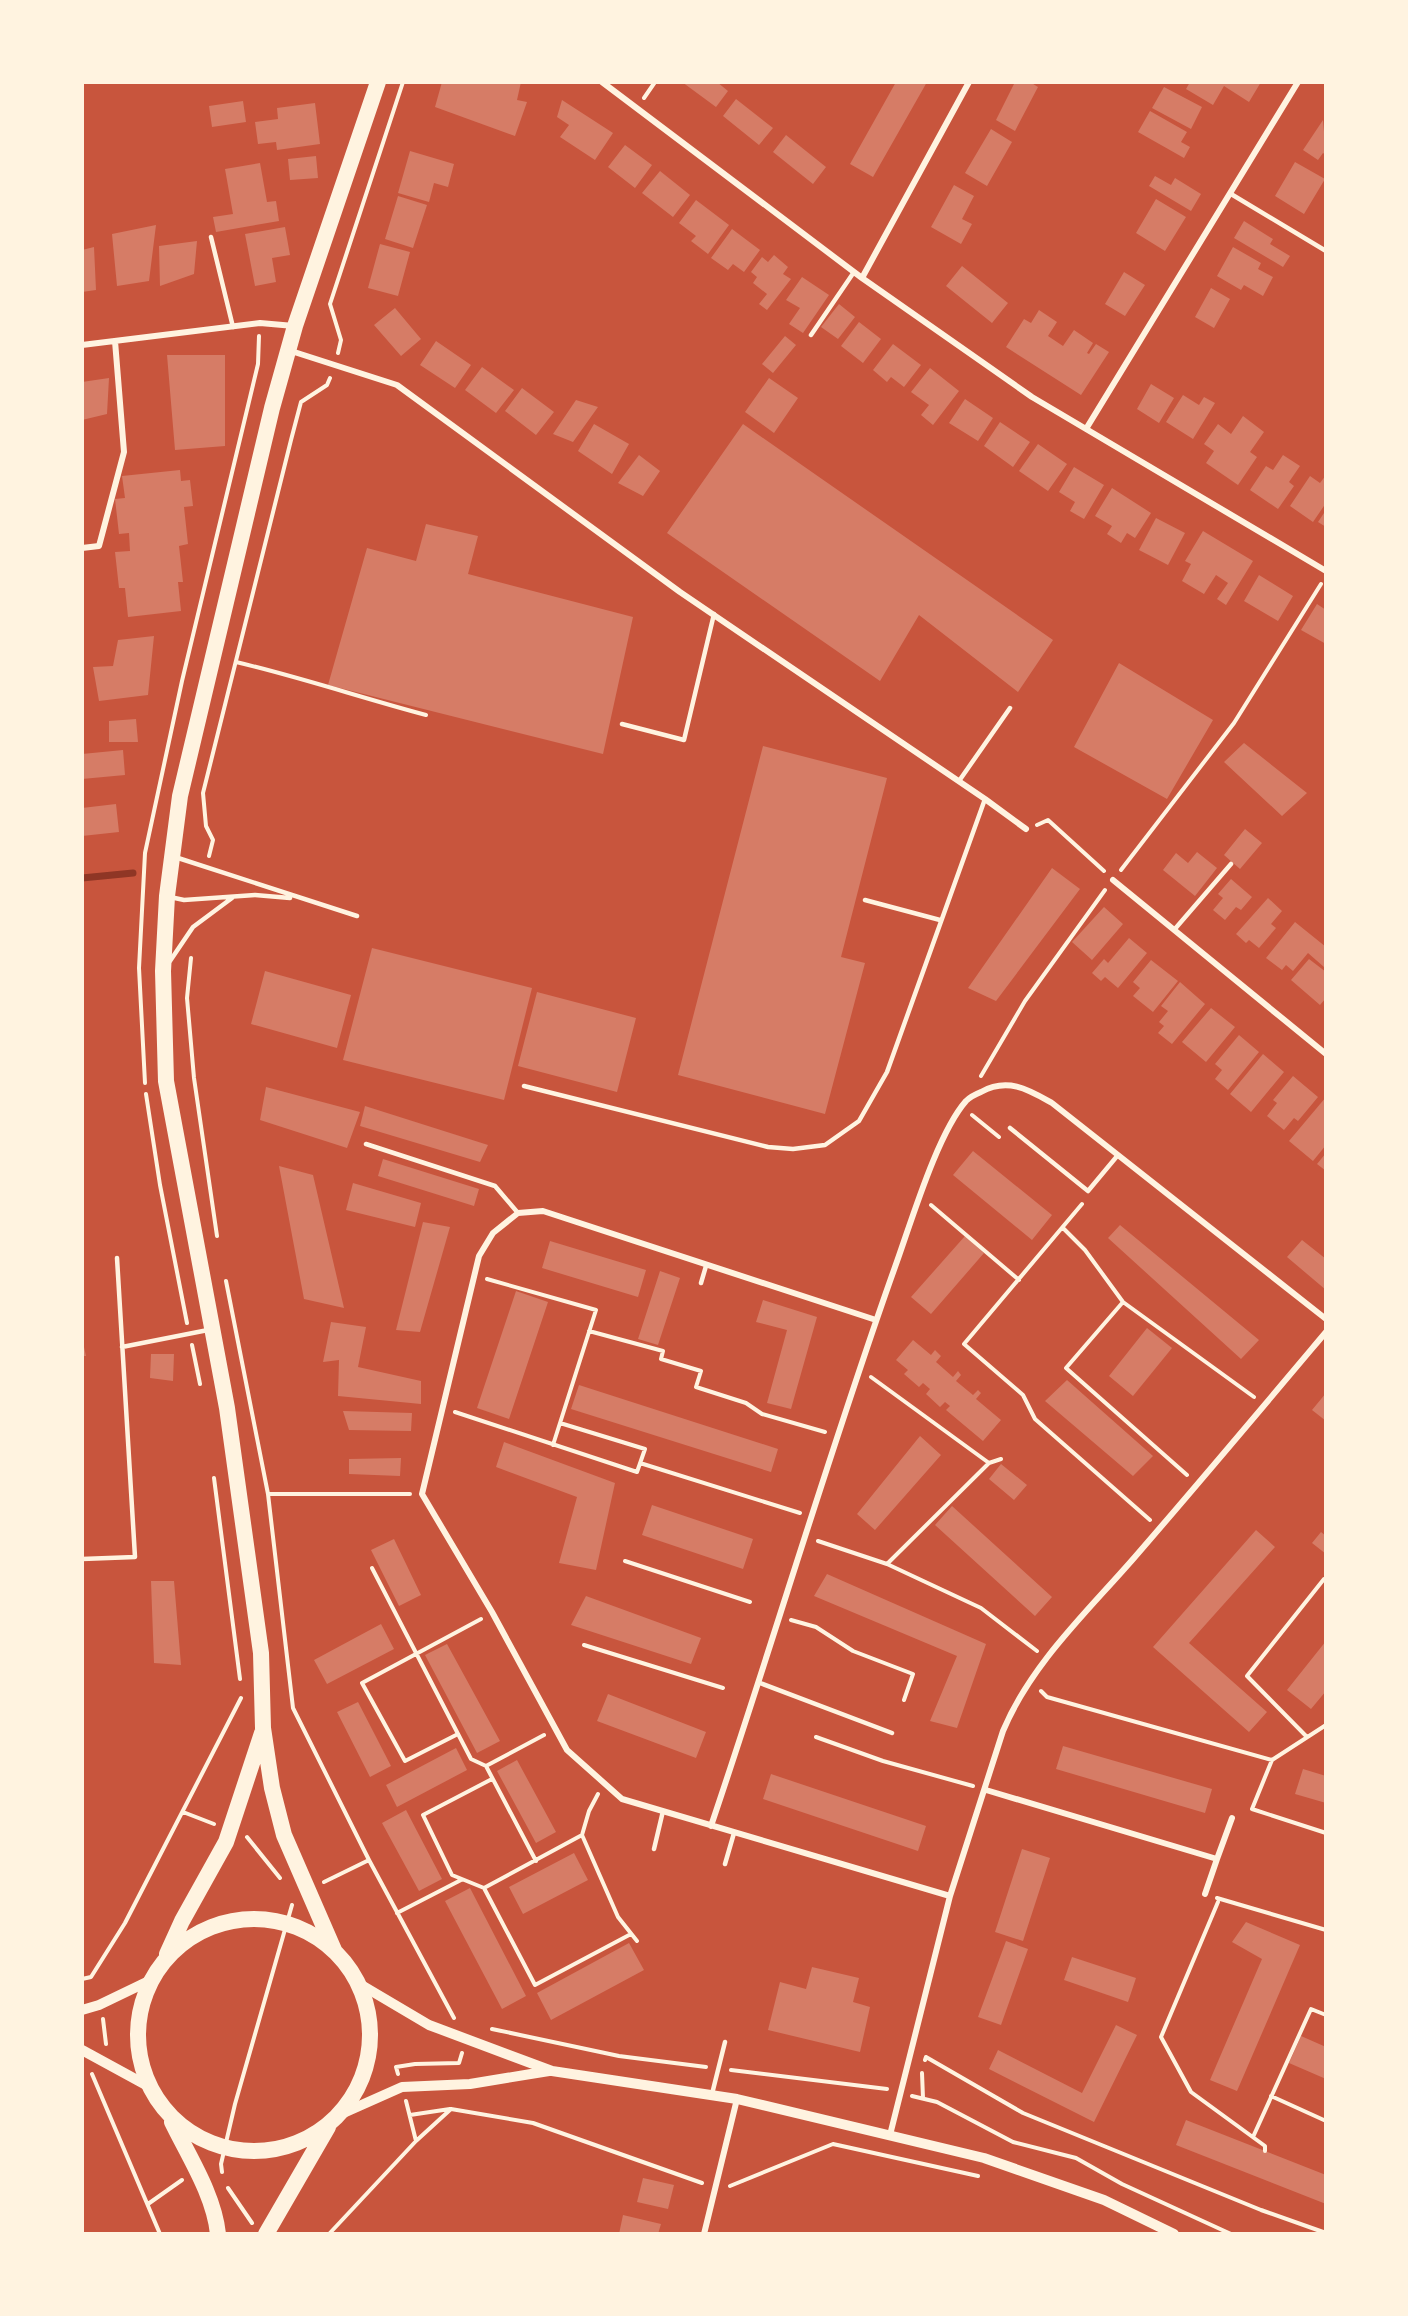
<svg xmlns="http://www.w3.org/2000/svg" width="1408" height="2316" font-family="Inter,sans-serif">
<rect width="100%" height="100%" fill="#c8553d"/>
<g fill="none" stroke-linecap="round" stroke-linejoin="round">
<path stroke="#8f3625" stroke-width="7" d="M82 878 133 873"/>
</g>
<path fill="#d67c66" d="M442 82H521L517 100 527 102 515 136 435 107Z
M682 82H717L728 91 716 107Z
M896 82H927L873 177 850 164Z
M1015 82H1030L1038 87 1015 131 996 120Z
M1190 82H1261L1249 102 1224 86 1213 105 1186 89Z
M1164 87 1202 107 1191 129 1152 108Z
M736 99 773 128 759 145 723 116Z
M562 100 613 133 595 160 560 137 569 125 557 117Z
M243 101 246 122 212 127 209 106Z
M315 103 320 144 277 150 276 142 258 144 255 122 278 119 277 108Z
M1150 111 1187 132 1181 142 1190 147 1184 158 1138 132Z
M1323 120 1326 155 1323 153 1318 160 1303 150Z
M991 129 1012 142 987 186 965 173Z
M786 135 826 167 813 184 773 152Z
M625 145 652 165 635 188 608 167Z
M410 151 454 164 448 187 434 183 429 202 398 193Z
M316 156 318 178 290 180 288 159Z
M1295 162 1325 179 1304 214 1275 196Z
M260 163 267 202 276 201 279 221 216 232 213 217 233 214 225 169Z
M660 171 690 195 673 217 642 193Z
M1155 176 1171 185 1175 178 1201 194 1191 211 1149 186Z
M954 185 974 196 962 219 972 224 961 244 931 227Z
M398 196 427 205 413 248 385 239Z
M1156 199 1186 217 1165 251 1136 233Z
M696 200 729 225 708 254 691 241 696 236 679 223Z
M1244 221 1273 239 1270 244 1290 256 1283 267 1234 238Z
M156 225 149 281 117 286 112 234Z
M285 227 290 255 272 258 276 282 255 286 245 234Z
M732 229 760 250 744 272 733 264 728 270 711 258Z
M197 241 194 274 160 286 159 246Z
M380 244 410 252 398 296 368 288Z
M94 247 96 290 82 292V250Z
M1233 247 1261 263 1258 269 1273 277 1263 296 1244 285 1241 290 1217 276Z
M774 255 788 267 783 274 791 279 767 310 759 304 767 294 753 283 757 277 751 272 762 257 768 262Z
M962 266 1008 303 992 323 946 286Z
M1124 272 1145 285 1125 316 1105 304Z
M802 277 829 295 803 333 789 324 800 308 786 300Z
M1211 288 1230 299 1214 328 1195 317Z
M839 304 855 317 838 339 821 327Z
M395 308 421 339 401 356 374 325Z
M1039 310 1057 322 1048 336 1063 346 1074 330 1093 343 1087 353 1089 354 1096 344 1109 352 1081 395 1006 347 1024 319 1031 323Z
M859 322 881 339 863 363 841 346Z
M785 336 796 345 773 373 762 364Z
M436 341 471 365 455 388 420 365Z
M893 344 921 365 904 387 891 377 887 382 873 370Z
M167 355H225V446L175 450Z
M482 367 514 390 496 413 465 390Z
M930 368 959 391 933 425 921 415 929 405 911 392Z
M109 378 107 414 82 420V382Z
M769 378 798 398 774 433 745 412Z
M1151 384 1174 398 1159 423 1137 409Z
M522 388 554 412 536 435 505 411Z
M1183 395 1199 405 1204 397 1215 403 1193 439 1166 422Z
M965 399 993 418 978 441 949 423Z
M576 400 598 407 573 442 553 434Z
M1243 416 1264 432 1250 452 1257 457 1238 485 1206 463 1214 451 1204 444 1218 424 1231 434Z
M1000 422 1030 442 1013 467 984 446Z
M594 424 629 444 612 474 578 451Z
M743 424 1053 640 1018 692 919 615 880 681 667 533Z
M1038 444 1067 464 1048 491 1019 471Z
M639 455 660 471 643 496 618 483Z
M1283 455 1300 466 1289 482 1294 486 1278 509 1250 490 1266 466 1273 470Z
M1074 467 1104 485 1084 519 1070 511 1075 502 1059 492Z
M180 470 181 481 190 480 193 506 184 507 188 544 179 546 183 582H178L181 611 128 617 125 588H119L115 552 130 551 129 533 119 534 115 499 125 498 122 476Z
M1326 475V503L1313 522 1290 506 1310 476 1320 483Z
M1112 488 1151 513 1135 538 1127 533 1121 543 1107 534 1112 526 1095 516Z
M1326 510V527L1318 522Z
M1156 518 1185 533 1168 565 1139 550Z
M426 524 478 536 468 574 633 617 603 754 328 685 367 548 416 561Z
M1203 531 1253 561 1226 605 1217 599 1228 583 1216 575 1204 594 1182 581 1191 564 1185 561Z
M1259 575 1293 596 1278 621 1244 601Z
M1317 604 1326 610V644L1301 630Z
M154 636 148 695 99 701 93 667 113 666 118 640Z
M1119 663 1213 720 1167 799 1074 747Z
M136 719 138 742H109V721Z
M1244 743 1307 793 1282 816 1224 762Z
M763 746 887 778 841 957 865 963 825 1114 678 1075Z
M123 750 125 775 82 779V754Z
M116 804 119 832 82 836V808Z
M1245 829 1262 843 1240 869 1224 855Z
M1197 852 1217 868 1195 896 1163 870 1176 853 1188 863Z
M1052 868 1080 889 996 1001 968 988Z
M1231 879 1252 897 1241 910 1236 907 1225 920 1213 910 1223 898 1218 894Z
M1268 898 1282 911 1271 924 1276 928 1259 948 1249 940 1246 943 1236 934Z
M1104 907 1123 924 1092 960 1072 942Z
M1295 922 1326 947 1324 967 1308 953 1293 971 1286 965 1282 970 1266 958Z
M1129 938 1147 953 1118 988 1105 977 1101 981 1092 973 1104 959 1108 963Z
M372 948 532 988 504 1100 343 1060Z
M1309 959 1326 972V998L1320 1005 1291 980Z
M1151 960 1178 981 1153 1012 1133 996 1140 988 1133 982Z
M265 971 351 995 337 1048 251 1024Z
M1180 982 1205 1004 1172 1044 1158 1033 1164 1026 1159 1022 1168 1011 1161 1006Z
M537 992 636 1018 617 1092 518 1066Z
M1211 1008 1235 1027 1206 1062 1182 1042Z
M1239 1035 1259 1052 1228 1090 1215 1079 1222 1070 1215 1064Z
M1263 1054 1284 1072 1251 1112 1230 1094Z
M1293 1076 1318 1097 1298 1121 1294 1118 1284 1130 1267 1116 1277 1103 1273 1100Z
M266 1087 360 1112 347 1148 260 1120Z
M1326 1097V1145L1313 1161 1289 1141Z
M365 1106 488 1145 480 1162 360 1126Z
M973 1151 1052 1215 1032 1240 953 1175Z
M1326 1153V1171L1317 1164Z
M383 1159 479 1189 474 1206 378 1176Z
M279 1166 313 1175 344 1308 304 1299Z
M353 1183 421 1203 415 1227 346 1210Z
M423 1222 450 1227 420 1332 396 1330Z
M1120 1225 1259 1340 1241 1359 1108 1238Z
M965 1236 984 1253 931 1314 911 1297Z
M1302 1240 1326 1259V1290L1287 1257Z
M550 1241 646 1270 638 1297 542 1268Z
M660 1271 680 1278 658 1345 638 1339Z
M516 1291 548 1302 509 1419 477 1408Z
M763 1300 817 1317 791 1409 767 1403 787 1330 756 1322Z
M331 1322 366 1327 358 1367 421 1381V1404L338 1396 339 1360 323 1362Z
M1147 1328 1172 1348 1133 1396 1109 1376Z
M82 1338 86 1356H82Z
M913 1340 931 1355 935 1350 941 1356 936 1362 953 1377 958 1371 961 1375 956 1381 973 1395 978 1390 981 1393 976 1399 1001 1420 983 1441 946 1410 950 1406 945 1402 940 1407 926 1394 930 1389 923 1383 919 1387 904 1374 908 1370 896 1360Z
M151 1354H174L173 1381 150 1378Z
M1067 1380 1153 1456 1133 1476 1045 1401Z
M579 1385 778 1449 771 1472 571 1409Z
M1326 1393V1421L1312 1410Z
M343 1411 412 1413 411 1431 349 1430Z
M920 1436 941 1455 875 1530 857 1514Z
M504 1442 615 1483 596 1570 559 1563 577 1497 496 1467Z
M401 1458 400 1476 349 1474V1459Z
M1001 1464 1027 1485 1014 1500 989 1479Z
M652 1505 753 1539 743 1569 642 1535Z
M952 1506 1052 1597 1035 1616 935 1525Z
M1256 1530 1275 1547 1189 1643 1267 1712 1249 1732 1153 1647Z
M1321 1532 1326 1536V1554L1312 1543Z
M394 1539 421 1595 399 1606 371 1550Z
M827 1574 986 1644 957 1728 930 1721 957 1656 814 1596Z
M151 1581H174L181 1665 154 1663Z
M586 1596 701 1638 691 1664 571 1625Z
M381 1624 394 1649 327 1684 314 1660Z
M1326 1641V1691L1311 1709 1287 1690Z
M447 1644 500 1741 477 1753 425 1655Z
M608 1694 706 1732 696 1758 597 1721Z
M358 1702 391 1766 370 1777 337 1712Z
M1063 1746 1212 1789 1205 1813 1056 1769Z
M456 1748 467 1770 397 1807 386 1785Z
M517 1760 556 1832 536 1843 497 1771Z
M1303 1769 1326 1776V1803L1295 1794Z
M771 1774 926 1826 918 1851 763 1799Z
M406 1810 442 1879 419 1891 382 1823Z
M1022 1849 1050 1858 1023 1941 995 1932Z
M574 1853 588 1880 523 1914 509 1887Z
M470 1888 526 1996 502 2009 445 1901Z
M1246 1922 1300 1945 1237 2091 1210 2080 1262 1959 1232 1942Z
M1006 1941 1028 1949 1001 2025 978 2017Z
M629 1943 644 1970 551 2020 537 1993Z
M1072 1957 1136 1978 1128 2002 1064 1980Z
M812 1967 859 1978 853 2002 870 2007 860 2052 768 2030 780 1982 806 1989Z
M1116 2025 1137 2035 1094 2122 989 2069 998 2050 1082 2093Z
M1301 2036 1326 2047V2079L1289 2063Z
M1186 2120 1326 2175V2204L1176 2145Z
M643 2178 674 2185 668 2209 637 2202Z
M623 2215 661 2224 658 2234H619Z"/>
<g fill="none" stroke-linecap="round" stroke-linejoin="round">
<path stroke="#fff3e0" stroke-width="4" d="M644 98 655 82
M338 353 341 340 330 304 403 82
M236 662C300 677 362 698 426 715
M1037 825 1048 820 1104 871
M209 856 213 840 206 826 203 793 291 440 301 402 327 385 330 378
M1121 870 1234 723 1321 584
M191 958 187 998 194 1078 217 1236
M981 1076 1025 1001 1105 890
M145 1083 139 968 145 853 182 681 258 364 259 336
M146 1094 160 1185 187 1323
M972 1115 999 1137
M1082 1204 964 1344 1023 1395 1035 1419 1150 1520
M931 1205 1019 1280
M1063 1228 1085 1250 1123 1302 1254 1397
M487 1279 596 1310 553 1445
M226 1281 268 1494 293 1708 369 1860 454 2018
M1123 1302 1066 1368 1187 1475
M589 1331 663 1351 661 1359 701 1371 696 1387 746 1403 762 1414 825 1432
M192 1345 200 1384
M871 1377 989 1463
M455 1412 637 1472 645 1449 560 1423
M640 1463 800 1513
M214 1478 240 1679
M268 1494H410
M818 1541 887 1564 981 1608 1037 1651
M625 1561 750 1602
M887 1564 989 1463 1001 1459
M372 1568 471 1759 486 1766
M791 1620 816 1627 853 1651 913 1674 904 1700
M584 1645 723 1688
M1041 1691 1047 1697 1272 1760
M1326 1725 1272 1760 1252 1809 1326 1833
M458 1734 405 1761 362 1683 481 1619
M816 1737 883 1761 973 1786
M1307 1737 1247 1676 1324 1579 1326 1581
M598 1794 589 1811 582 1835 618 1917 637 1941
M183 1812 214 1824
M582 1835 484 1888 535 1985 631 1934
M247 1837 280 1878
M536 1861 486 1766 544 1735
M324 1882 369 1860
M484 1888 452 1875 423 1815 492 1779
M1217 1898 1326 1930
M1218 1902 1161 2037 1191 2092 1265 2146V2151
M397 1913 461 1880
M82 1979 91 1977 125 1923 241 1698
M103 2019 106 2044
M492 2029 619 2056 706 2067
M925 2060 926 2057 1023 2113 1261 2210 1326 2233
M731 2070 887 2089
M922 2073 923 2098
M92 2074 160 2234
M398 2074 396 2067 415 2064 459 2063 462 2053
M912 2096 937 2102 1013 2142 1076 2158 1122 2184 1231 2234
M1271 2096 1326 2121
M406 2101 416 2141
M410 2115 450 2109
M1253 2137 1311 2009 1326 2015
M222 2172 221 2164 235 2104 292 1905
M730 2186 833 2144 978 2176
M228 2188 252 2223
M148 2204 182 2180
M329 2234 416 2141 451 2109 533 2123 702 2183"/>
<path stroke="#fff3e0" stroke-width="4.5" d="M1231 194 1326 251
M211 237 233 327
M811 335 854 272
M622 724 684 740 714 614
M959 781 1010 708
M175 857 357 916
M170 897 184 900 255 895 290 898
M865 900 940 920
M1174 930 1231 864
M170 961 193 927 232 898
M524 1086 768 1147 793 1149 825 1145 859 1121 887 1072 985 799
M1010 1128 1088 1191 1118 1155
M366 1144 495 1186 518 1213
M701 1283 706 1266
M122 1347 208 1330
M82 1559 135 1557 117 1258
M760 1683 892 1733
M654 1849 663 1811
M725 1864 734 1833
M712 2094 725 2042"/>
<path stroke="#fff3e0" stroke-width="6" d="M602 82 862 278 1032 397 1326 571
M862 278 969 82
M82 345 260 323 294 326
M288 350 397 385 680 592 985 799 1026 829
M1086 429 1298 82
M82 548 99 546 124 452 115 341
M1113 880 1326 1054
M876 1320 543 1211 518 1213 493 1233 479 1256 422 1494 492 1612 567 1750 622 1799 950 1896
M986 1790 1217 1859 1205 1894
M711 1826C774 1640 829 1452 895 1267 911 1223 937 1134 966 1101 970 1097 976 1094 981 1092 1008 1077 1029 1090 1052 1103L1326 1319
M1217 1859 1232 1818
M890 2135 950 1896 1003 1731C1031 1664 1087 1612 1134 1558 1199 1483 1262 1408 1326 1332
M704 2234 737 2099"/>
<path stroke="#fff3e0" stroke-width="10" d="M358 1983 429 2025 552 2071 737 2099 984 2158 1104 2200 1174 2234
M82 2010 99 2005 153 1979
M82 2050 148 2086
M339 2115 402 2087 470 2084 549 2071"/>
<path stroke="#fff3e0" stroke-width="16" d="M138 2035a116 116 0 1 1 232 0a116 116 0 1 1-232 0Z
M334 1950 284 1835 272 1788 263 1728 261 1653 227 1408 166 1081 163 971 167 896 180 796 272 408 295 326 378 82
M167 1954 182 1921 226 1842 262 1733
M172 2122C189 2157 214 2195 218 2234
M266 2234 328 2127"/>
</g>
<rect width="1408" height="2316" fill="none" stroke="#fff3e0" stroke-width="168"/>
</svg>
